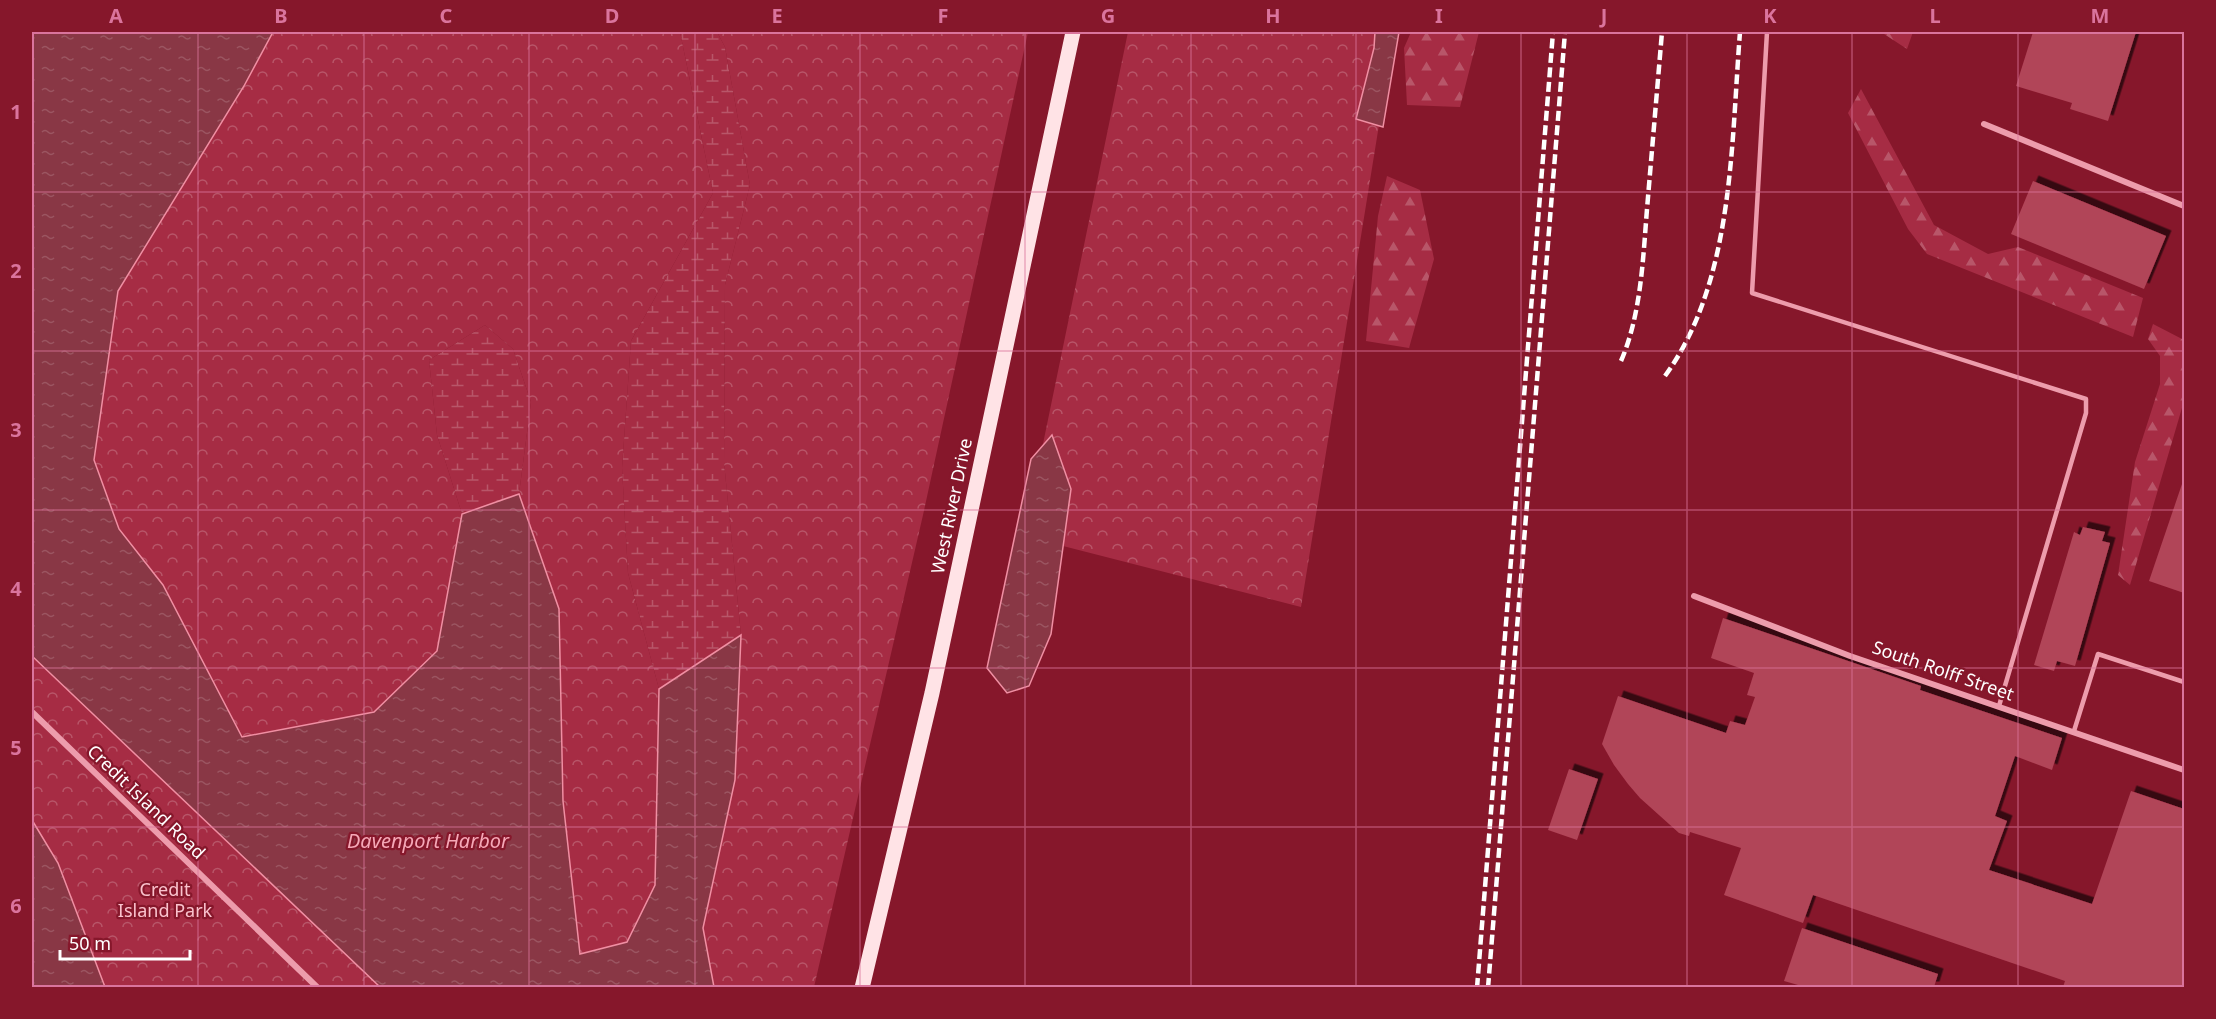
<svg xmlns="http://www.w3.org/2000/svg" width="2216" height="1019" font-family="'Noto Sans',sans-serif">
<defs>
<pattern id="forest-firs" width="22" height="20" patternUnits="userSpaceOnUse" patternTransform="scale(1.5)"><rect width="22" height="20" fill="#a62c44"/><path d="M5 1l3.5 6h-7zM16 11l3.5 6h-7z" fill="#b85669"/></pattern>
<pattern id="wetland-marsh" width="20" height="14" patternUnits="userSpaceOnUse" patternTransform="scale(1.5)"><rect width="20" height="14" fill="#a62c44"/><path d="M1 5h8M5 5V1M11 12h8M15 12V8" fill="none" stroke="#b85669"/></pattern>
<pattern id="park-crowns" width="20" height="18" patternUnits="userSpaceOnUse" patternTransform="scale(1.5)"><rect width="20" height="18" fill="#a62c44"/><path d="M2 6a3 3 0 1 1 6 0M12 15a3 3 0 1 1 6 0" fill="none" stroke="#b85669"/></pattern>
<pattern id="water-ripples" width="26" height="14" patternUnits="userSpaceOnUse" patternTransform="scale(1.5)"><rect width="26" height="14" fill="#893745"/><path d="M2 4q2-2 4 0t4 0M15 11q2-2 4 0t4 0" fill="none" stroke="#9b5561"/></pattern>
<filter id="shadow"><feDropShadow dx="5.5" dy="-5.5" stdDeviation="0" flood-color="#0009"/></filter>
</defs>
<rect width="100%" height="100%" fill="#86172b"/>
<path fill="url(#forest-firs)" d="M1411 32H1479L1460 107 1407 105 1404 48Z
M1881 32H1913L1907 49Z
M1861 89 1934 225 1988 254 2018 247 2143 298 2133 337 1927 254 1908 229 1848 113Z
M1387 176 1420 190 1434 259 1409 348 1366 341 1378 216Z
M2153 324 2184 340V401L2130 585 2118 575 2135 462 2160 384V356L2148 339Z"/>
<path fill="url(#wetland-marsh)" d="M680 32H717L725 47 750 185 725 285 724 462 741 635 659 689 628 573 622 468 631 341 713 193Z
M485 325 513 349 531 402 519 494 462 514 437 435 429 360Z"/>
<path fill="url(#park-crowns)" d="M273 32H680L713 193 631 341 622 468 628 573 659 689 655 886 627 942 580 954 563 801 559 609 519 494 531 402 513 349 485 325 429 360 437 435 462 514 438 651 374 712 242 737 163 585 119 529 94 460 118 291 244 86Z
M717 32H1028L923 515 814 987H714L703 928 735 780 741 635 724 462 725 285 750 185 725 47Z
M1128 32H1394L1301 607 1024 536Z
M32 656 380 987H105L58 863 32 820Z"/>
<path fill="url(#water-ripples)" stroke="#f08fa3" stroke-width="1.5" d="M32 32H273L244 86 118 291 94 460 119 529 163 585 242 737 374 712 437 651 462 514 519 494 559 609 563 801 580 954 627 942 655 885 659 689 741 635 735 780 703 928 714 987H380L32 656Z
M1375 32H1399L1383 127 1356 119 1374 48Z
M1052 435 1071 489 1051 634 1029 686 1007 693 987 668 1031 459Z
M32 820 58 863 105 987H32Z"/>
<path fill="#b14458" filter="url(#shadow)" d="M2033 32H2136L2108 121 2070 109 2072 103 2016 86Z
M2033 181 2166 236 2144 289 2011 234Z
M2182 484 2184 485V593L2149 581Z
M2083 527 2105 532 2102 541 2110 543 2075 666 2057 661 2054 671 2034 665 2074 532 2080 535Z
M1723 618 1921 686 1920 690 2062 738 2052 770 2015 756 1995 816 2007 821 1989 870 2092 904 2131 791 2184 809V987H2063L2065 981 1813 895 1803 923 1724 895 1741 848 1690 832 1689 836 1679 833 1640 798 1628 784 1614 765 1602 744 1618 696 1726 733 1730 721 1745 725 1755 697 1747 695 1754 673 1711 658Z
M1569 769 1598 779 1577 840 1548 830Z
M1802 928 1938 974 1934 987H1805L1784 981Z"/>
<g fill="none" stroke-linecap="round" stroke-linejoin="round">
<path stroke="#ed9cac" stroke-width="4.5" d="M1767 32 1752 293 2086 399V413L1999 706
M2074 731 2098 654 2184 682"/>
<path stroke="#ed9cac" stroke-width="6" d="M1984 124 2184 206
M1694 596 1850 656 2184 770
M32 712 318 988"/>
<path stroke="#ffe3e6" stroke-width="15" d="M862 988 932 693 1073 32"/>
<path stroke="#fff" stroke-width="4.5" stroke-dasharray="10 4.5" stroke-linecap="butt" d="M1621 361C1641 315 1643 259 1647 209 1652 150 1657 91 1662 32
M1665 376C1734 281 1731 145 1740 32
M1477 988 1553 32
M1488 988 1565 32"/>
</g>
<path fill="none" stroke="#da749d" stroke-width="1.5" stroke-opacity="0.55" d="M198 32V988M364 32V988M529 32V988M695 32V988M860 32V988M1025 32V988M1191 32V988M1356 32V988M1521 32V988M1687 32V988M1852 32V988M2018 32V988M32 192H2184M32 351H2184M32 510H2184M32 668H2184M32 827H2184"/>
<g text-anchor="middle" stroke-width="4.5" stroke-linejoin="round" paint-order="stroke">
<g font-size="18" fill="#fff" stroke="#86172b">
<text transform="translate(952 506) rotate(-78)" y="6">West River Drive</text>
<text transform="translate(1943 671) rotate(19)" y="6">South Rolff Street</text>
<text transform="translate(146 802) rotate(44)" y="6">Credit Island Road</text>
</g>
<g font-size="18" fill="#fac2cd" stroke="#86172b">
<text x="165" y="896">Credit<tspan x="165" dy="21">Island Park</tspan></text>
</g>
<g font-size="20" font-style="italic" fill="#f5a8b7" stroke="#86172b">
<text x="428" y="848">Davenport Harbor</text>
</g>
</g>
<rect width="2216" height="1019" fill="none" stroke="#86172b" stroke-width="66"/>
<path d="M60 950v9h130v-9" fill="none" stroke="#ffffff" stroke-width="3"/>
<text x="69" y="950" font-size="18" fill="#ffffff" stroke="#86172b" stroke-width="4.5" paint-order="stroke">50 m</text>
<rect x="33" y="33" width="2150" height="953" fill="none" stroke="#da749d" stroke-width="2"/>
<g font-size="20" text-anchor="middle" font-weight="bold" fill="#da749d">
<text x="116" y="23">A</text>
<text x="281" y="23">B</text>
<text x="446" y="23">C</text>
<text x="612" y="23">D</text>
<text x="777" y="23">E</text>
<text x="943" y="23">F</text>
<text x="1108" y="23">G</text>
<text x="1273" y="23">H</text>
<text x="1439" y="23">I</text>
<text x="1604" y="23">J</text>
<text x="1770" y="23">K</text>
<text x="1935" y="23">L</text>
<text x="2100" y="23">M</text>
<text x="16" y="119">1</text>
<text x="16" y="278">2</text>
<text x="16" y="437">3</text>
<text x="16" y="596">4</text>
<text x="16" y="755">5</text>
<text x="16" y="913">6</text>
</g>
</svg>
